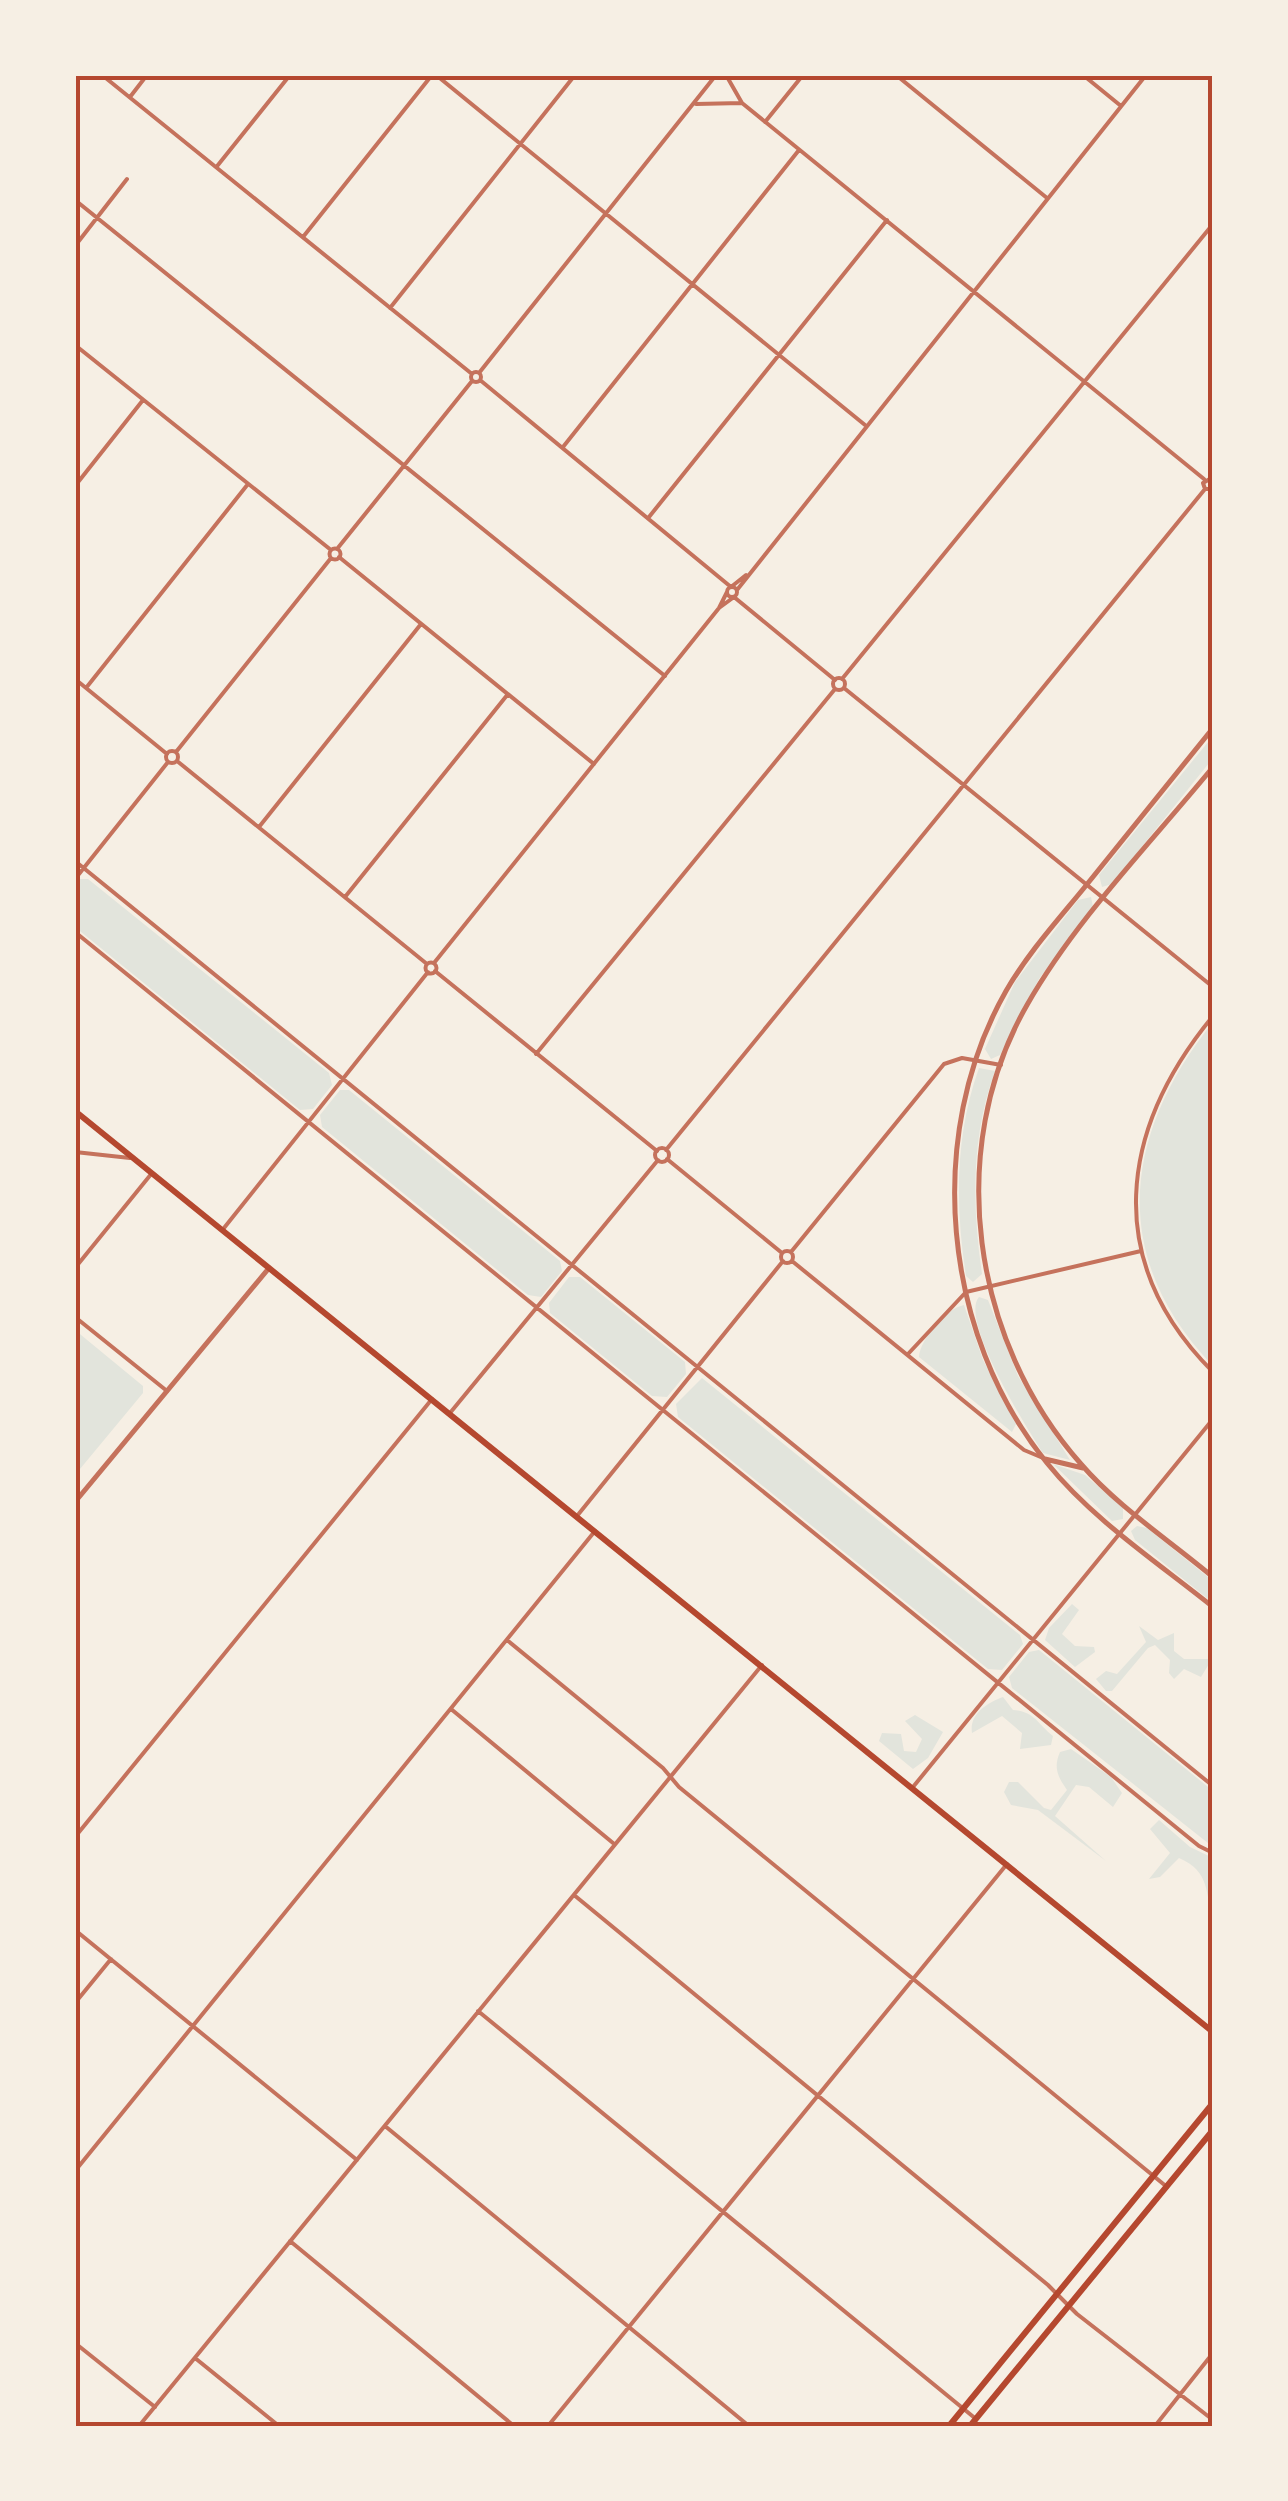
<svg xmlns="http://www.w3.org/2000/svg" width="1288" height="2501" font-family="'Space Grotesk',sans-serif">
<rect width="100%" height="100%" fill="#f6efe4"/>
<path fill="#e2e4dc" d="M1213 736V758L1112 884 1102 887 1099 875Z
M80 879H88L329 1073 332 1085 313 1109 300 1110 75 927V885Z
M1091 897 1093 907 1039 979 1000 1055 991 1059 985 1049 1015 982 1078 900Z
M1213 1022V1366C1108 1257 1123 1134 1213 1022Z
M979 1068 995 1071C971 1137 972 1206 982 1274L973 1282 966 1276C955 1206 955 1135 979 1068Z
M340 1090H349L560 1261 562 1271 541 1297 528 1295 322 1127 320 1115Z
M569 1277H580L685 1362 686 1374 667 1397 652 1396 550 1313 549 1303Z
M979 1297 988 1300 1018 1376 1070 1460 1043 1453C1027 1429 959 1319 979 1297Z
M964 1305 983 1360 1016 1424 1012 1432 919 1357C920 1339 947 1308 964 1305Z
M75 1330 143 1386V1393L75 1475Z
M702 1378 1020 1635 1023 1644 1002 1670 988 1669 678 1417 676 1404Z
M1053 1464 1085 1475 1123 1508V1519L1112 1521Z
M1137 1526 1147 1528 1213 1581V1603L1135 1540 1131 1531Z
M1072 1604 1079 1610 1062 1634 1075 1646 1094 1647 1095 1652 1075 1667 1045 1640 1049 1628Z
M1139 1626 1158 1640 1174 1633V1651L1184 1659H1212L1201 1677 1184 1669 1174 1679 1169 1673 1170 1660 1155 1645 1148 1648 1112 1691H1106L1096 1679 1106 1671 1117 1674 1146 1642Z
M1039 1650 1213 1791V1847L1012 1688 1009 1677 1029 1652Z
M1003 1697 1013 1710C1034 1711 1038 1724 1053 1736L1051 1745 1020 1749 1022 1733 1002 1716 972 1733C969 1714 987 1703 1003 1697Z
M915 1715 943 1732 928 1758 913 1769 879 1741 882 1733 901 1734 904 1751 916 1752 922 1739 905 1721Z
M1071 1749 1111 1777 1122 1793 1113 1807 1089 1787 1076 1785 1055 1816 1106 1861 1038 1810 1011 1805 1004 1792 1009 1782H1018L1044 1808 1051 1810 1067 1790C1058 1777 1053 1768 1060 1752Z
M1159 1820 1190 1847 1213 1858V1921C1205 1893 1211 1872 1179 1858L1160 1877 1149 1879 1170 1853 1150 1829Z"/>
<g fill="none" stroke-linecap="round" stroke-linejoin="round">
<path stroke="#c5725c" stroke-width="4" d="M102 75 472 374
M436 75 865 425
M726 75 742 103 1204 479
M896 75 1047 198
M1083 75 1121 106
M1207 75 1213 80
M130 97 147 75
M696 104 742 103
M765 122 803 75
M218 165 290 75
M75 200 665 676
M303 237 432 75
M75 246 127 179
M390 308 575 75
M75 345 331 550
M471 377a5 5 0 1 1 10 0a5 5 0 1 1-10 0Z
M479 373 716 75
M480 380 731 587 746 575
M563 447 799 150
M1213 477 1203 483 1205 489H1213
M75 486 143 400
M649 517 887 220
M329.5 554a5.5 5.5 0 1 1 11 0a5.5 5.5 0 1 1-11 0Z
M337 549 472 381
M339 557 594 764
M727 592a5 5 0 1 1 10 0a5 5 0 1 1-10 0Z
M737 590 1146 75
M719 608 734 597 835 680
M833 684a6 6 0 1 1 12 0a6 6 0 1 1-12 0Z
M75 679 167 754
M842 679 1213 224
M86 688 248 484
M844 688 1213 987
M166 757a6 6 0 1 1 12 0a6 6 0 1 1-12 0Z
M176 752 331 558
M177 761 427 964
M259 827 421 624
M75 861 1213 1786
M75 879 168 762
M345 897 508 694
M75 932 1199 1846 1213 1853
M425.5 968a5.5 5.5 0 1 1 11 0a5.5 5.5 0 1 1-11 0Z
M434 963 719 608 727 592
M435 971 657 1151
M1213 1016C1119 1130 1102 1261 1213 1372
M536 1054 835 689
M655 1155a7 7 0 1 1 14 0a7 7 0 1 1-14 0Z
M666 1150 1205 489
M75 1152 130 1158
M667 1159 782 1253
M224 1228 428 972
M781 1257a6 6 0 1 1 12 0a6 6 0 1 1-12 0Z
M791 1252 944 1064 962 1058 1001 1065
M792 1261 1024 1450 1043 1458
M75 1268 152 1173
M75 1317 167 1391
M908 1354 966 1292 1141 1251
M450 1413 658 1160
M577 1516 783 1261
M507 1640 663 1768 679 1787 1167 2187
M451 1709 613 1843
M913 1787 1213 1419
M75 1837 432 1399
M574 1895 1048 2285 1077 2314 1213 2420
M75 1930 357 2160
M75 2003 111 1959
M478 2011 976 2419
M385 2126 749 2426
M75 2171 595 1531
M290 2241 514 2426
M75 2343 155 2407
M195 2358 279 2426
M139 2426 762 1665
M548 2426 1007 1864
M1155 2426 1213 2353"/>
<path stroke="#c5725c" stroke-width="5" d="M1213 728C1170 781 1127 834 1084 888 1057 921 1028 953 1006 991 924 1135 942 1334 1047 1463 1092 1519 1157 1562 1213 1607
M1213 767C1150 844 1076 919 1027 1005 944 1150 972 1341 1081 1464 1118 1507 1169 1540 1213 1577
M1045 1459 1083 1468
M75 1502 269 1268"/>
<path stroke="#b5482f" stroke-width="6" d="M75 1111 1213 2032
M949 2426 1213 2103
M970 2426 1213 2130"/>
</g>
<rect width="1288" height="2501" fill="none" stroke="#f6efe4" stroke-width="155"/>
<rect x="78" y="78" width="1132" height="2346" fill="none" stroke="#b5482f" stroke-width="4"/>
</svg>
